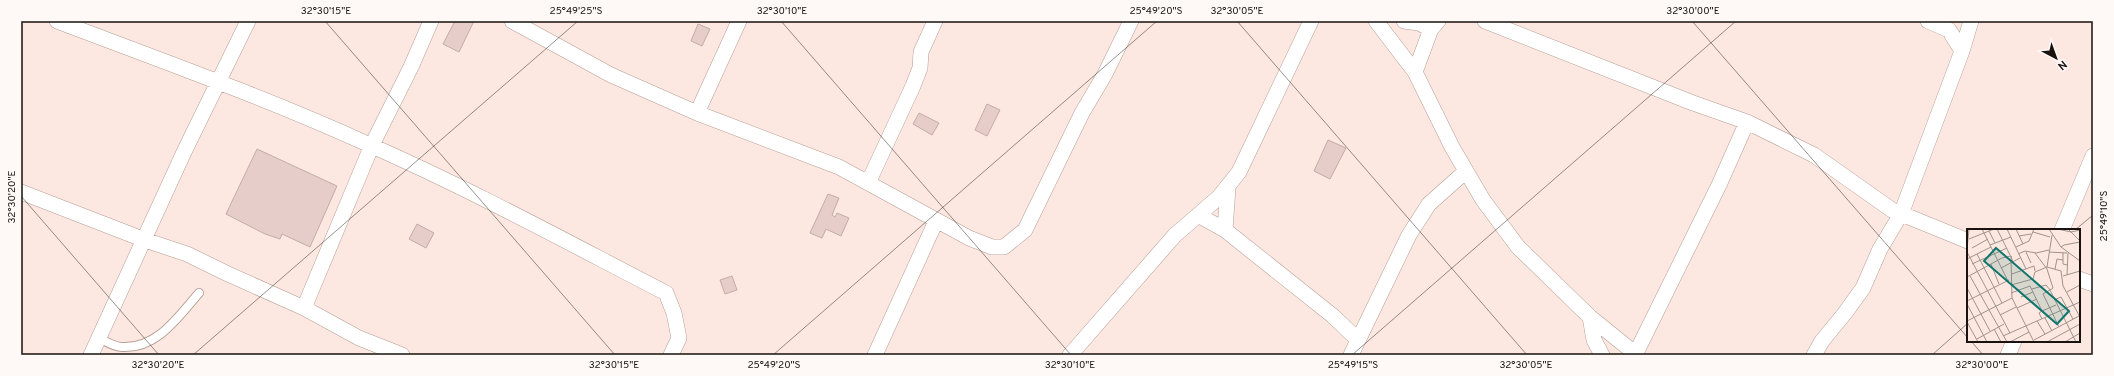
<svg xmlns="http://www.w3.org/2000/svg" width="2114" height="376" font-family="Overpass,sans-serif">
<rect width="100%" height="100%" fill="#fce8e0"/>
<path fill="#e7cdca" stroke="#c4aba8" d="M455 21H474L459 52 443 44Z
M698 24 710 29 702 46 691 41Z
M987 104 1000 110 987 136 975 130Z
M919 113 939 123 932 135 913 124Z
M1328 140 1346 148 1330 179 1314 171Z
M257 149 337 186 310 247 282 234 280 239 265 234 226 214Z
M828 194 839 198 832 215 835 217 837 213 849 218 841 236 826 229 822 238 810 233Z
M417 224 434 233 426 248 409 239Z
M732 276 737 290 725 294 720 280Z"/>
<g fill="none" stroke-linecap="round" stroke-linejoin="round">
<g stroke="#b69f96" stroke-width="10">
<path id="lane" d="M99 338C105 341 114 347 122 347 157 349 178 317 199 293"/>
</g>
<g stroke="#b69f96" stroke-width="16">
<path id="street" d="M57 21C163 61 269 99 372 146 472 190 569 243 666 293L674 313 679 338 671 355
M512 21 611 75 697 113 839 167 969 238 992 247H1004L1025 230 1082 113 1105 74 1131 21
M1376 21 1415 72 1452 147 1483 200 1518 247 1590 317 1637 355
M1404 21 1419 23 1431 29
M1485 21 1693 103 1747 122 1814 155 1892 210 1968 241
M1928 21 1949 30 1962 51
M1415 72 1431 29 1438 21
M697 113 739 21
M868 183 913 86 920 68 921 52 935 21
M21 192 145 240 187 254 228 274 304 308 359 338 402 355
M1198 215 1225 230 1333 316 1358 340
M1225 230 1228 188
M2062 230 2093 156
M2079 279 2093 284
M304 308 372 145 411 67 431 21
M1590 317 1594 340 1602 355
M91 355 184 152 248 21
M875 355 936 221
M1070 355 1175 235 1219 197 1239 172 1311 21
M1351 355 1409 235 1429 204 1466 171
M1635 355 1719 185 1747 122
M1814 355 1822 341 1845 313 1863 288 1880 249 1901 214 1962 51 1971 21
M2008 355 2014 341"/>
</g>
<use href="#lane" stroke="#fff" stroke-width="8"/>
<use href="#street" stroke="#fff" stroke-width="15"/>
</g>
<path fill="none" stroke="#19120e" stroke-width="1" stroke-opacity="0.45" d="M325 21 615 355M781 21 1071 355M1237 21 1527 355M1692 21 1968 338M21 196 159 355M2075 230 2093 215M1971 341 1983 355M193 355 578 21M773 355 1157 21M1352 355 1736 21M1932 355 1968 323"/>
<g transform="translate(1967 229)">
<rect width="113" height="113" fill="#fce8e0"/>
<path fill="none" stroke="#a1928c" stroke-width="1" d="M15 0 41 52M30 0 44 28 45 69 67 113M40 0 59 40M49 0 56 15M82 0 94 18 113 32M91 0 104 3 113 1M101 0 113 12M22 2 28 14M66 3 83 8M52 7 64 5M2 10 27 0M23 16 44 8M49 18 62 12 67 0M94 18 97 16 113 13M5 19 21 10M0 20 2 0M0 23 43 104M59 23 64 34M82 23 100 24M68 24 80 40 86 59 83 61 109 113M96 24V35L100 36M10 25 35 74M51 25 58 22 69 24 82 21M0 30 24 18M5 35 40 19M24 35 32 55M80 38 85 6M34 39 53 29M88 40 90 30 96 31M45 45 67 37 68 42M100 46 101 24M3 47 40 113M96 47 113 42M0 48 35 29 44 27 46 34M44 56 66 50 68 43 80 38 94 42 96 57 113 88M0 59 23 102M65 60 79 56 83 61 76 65 92 98M100 63 113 56M44 64 63 57 75 82 72 84 75 90M54 68 66 63M87 71 94 68 106 90M0 72 42 51M0 75 20 113M50 79 70 70M75 82 89 76M33 86 49 78M78 89 85 102M0 92 45 69M70 92 78 105M0 93 11 113M27 100 34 113M36 107 113 73M10 110 37 95M67 111 112 87M43 113 62 103M80 113 113 95M98 113 113 104"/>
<path fill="#0f766e" fill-opacity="0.15" stroke="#0f766e" stroke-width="2" d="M29 19 102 82 90 95 17 32Z"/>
<rect width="113" height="113" fill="none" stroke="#19120e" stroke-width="2"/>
</g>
<rect width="2114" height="376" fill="none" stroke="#fef9f7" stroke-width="44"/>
<g transform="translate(2056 58) rotate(139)" stroke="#fef9f7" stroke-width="3" paint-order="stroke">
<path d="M0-3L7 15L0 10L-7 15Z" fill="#19120e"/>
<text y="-6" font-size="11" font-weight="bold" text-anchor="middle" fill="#19120e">N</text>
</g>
<rect x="22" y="22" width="2070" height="332" fill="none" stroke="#19120e" stroke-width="1.5"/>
<g font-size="10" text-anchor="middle" fill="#19120e">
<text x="326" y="14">32°30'15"E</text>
<text x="576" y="14">25°49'25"S</text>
<text x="782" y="14">32°30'10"E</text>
<text x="1156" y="14">25°49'20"S</text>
<text x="1237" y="14">32°30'05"E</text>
<text x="1693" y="14">32°30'00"E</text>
<text transform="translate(11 197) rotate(-90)" y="4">32°30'20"E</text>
<text transform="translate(2103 216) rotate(-90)" y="4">25°49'10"S</text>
<text x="158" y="368">32°30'20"E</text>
<text x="614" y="368">32°30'15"E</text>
<text x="774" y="368">25°49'20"S</text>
<text x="1070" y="368">32°30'10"E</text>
<text x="1353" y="368">25°49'15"S</text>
<text x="1526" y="368">32°30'05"E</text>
<text x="1982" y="368">32°30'00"E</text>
</g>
</svg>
